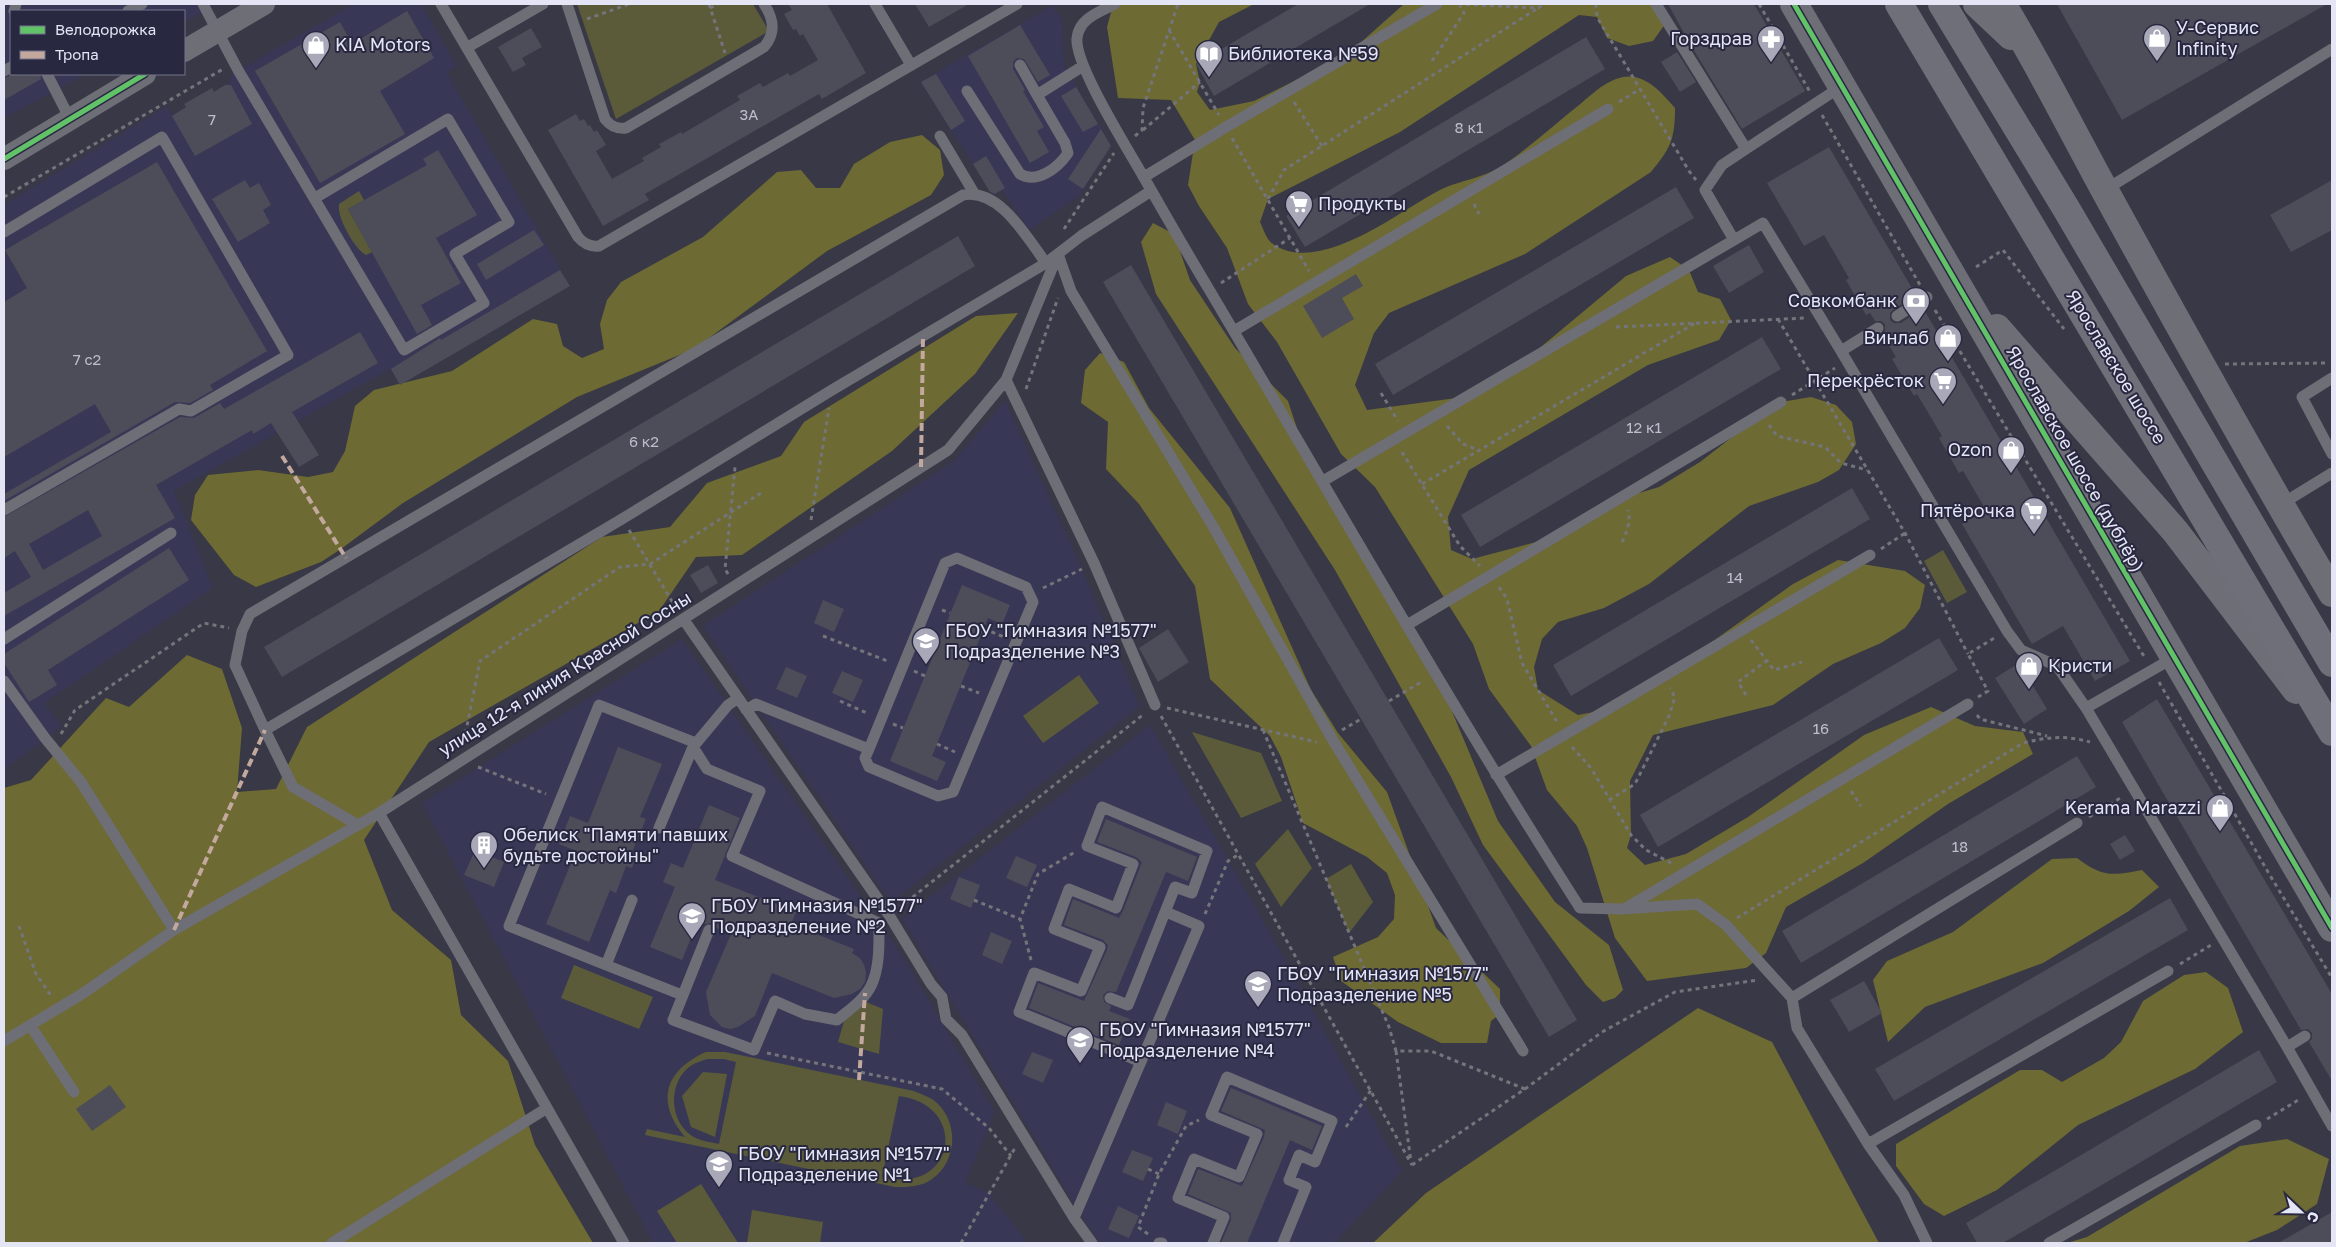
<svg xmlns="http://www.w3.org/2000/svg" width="2336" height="1247" font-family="'Golos Text',sans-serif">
<rect width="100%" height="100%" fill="#383846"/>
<path fill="#383856" d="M4 4H216V5L184 22V11H11V74H87L4 118Z
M353 4H421L457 66 447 73 570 286 400 385 390 369 174 491 213 588 44 703 62 726 4 770V205L167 106 172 115 229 83 232 74Z
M1053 5 1062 20 1064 65 1112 146 1080 195 1029 230 1002 190 993 196 920 82Z
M1005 401 1082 569 1140 706 891 903 703 626 955 460Z
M682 639 903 957 995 1112 965 1183 989 1193 1028 1243H653L422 803Z
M1150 725 1260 915 1402 1171 1334 1243H1100L1081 1215 902 919Z"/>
<path fill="#5c5b39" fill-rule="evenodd" d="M577 4H753L769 31 616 119Z
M359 191 364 200 348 209 372 252 366 255C354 248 337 218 339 204Z
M1943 550 1967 592 1947 603 1924 561Z
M1079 675 1099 703 1043 743 1023 716Z
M1192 732 1261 753 1282 801 1241 818Z
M1288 829 1312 868 1281 907 1255 864Z
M1351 864 1373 902 1349 933 1326 879Z
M574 965 653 997 639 1029 561 998Z
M866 1002 883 1009 879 1054 838 1042 844 1021Z
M706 1052H725L914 1091C920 1094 927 1096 932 1099 959 1118 959 1160 932 1179 921 1187 908 1187 895 1187L645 1135 647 1129 685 1137C655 1102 665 1070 706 1052ZM707 1059H724L736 1062 719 1144C710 1142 700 1141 692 1136 668 1120 668 1080 692 1065 697 1062 702 1061 707 1059ZM899 1096C970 1105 956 1196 882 1177Z
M703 1072 727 1074 715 1137 691 1127 682 1096Z
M701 1184 738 1243H677L657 1211Z
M752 1210 823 1222 820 1243H747Z"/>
<path fill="#6d6a33" d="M1118 4H1254L1219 22 1196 64 1200 82 1197 92 1210 110 1254 101 1339 59 1359 44 1404 4H1657L1668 20 1653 41 1629 46 1607 38 1597 17 1579 15 1400 132 1268 199 1260 222C1263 228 1267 241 1273 244 1319 276 1398 212 1438 191 1459 180 1486 178 1505 164 1531 146 1554 125 1579 105 1590 96 1602 84 1616 79 1642 69 1660 91 1675 108 1675 140 1670 149 1651 172L1525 254 1389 313 1374 333 1355 385 1367 410 1471 396 1494 386 1626 276 1670 257 1689 270 1698 292 1720 299 1731 320 1719 340 1648 365 1469 470 1448 517 1451 550 1472 559 1540 541 1622 498 1659 487 1700 462 1762 414 1781 402 1811 397 1836 405 1852 422 1856 444 1839 470 1818 482 1749 506 1649 584 1604 608 1558 622 1542 639 1534 667 1538 690 1578 715 1599 711 1663 677 1793 584 1838 560 1905 571 1925 585 1920 608 1905 628 1881 643 1833 664 1773 705 1653 735 1630 781 1631 835 1627 848 1645 865 1686 854 1748 817 1864 735 1931 707 1975 726 2023 732 2033 754 1948 804 1863 863 1786 907 1766 953 1746 968 1647 981 1615 938 1587 848 1577 826 1547 790 1531 746 1489 689 1473 644 1375 487 1341 454 1277 342 1248 304 1227 248 1199 206 1188 185 1195 140 1171 100 1118 98 1107 27 1113 5Z
M922 135 940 150 944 175 931 195 827 251 694 349 577 397 403 503 341 549 321 562 256 587 234 575 191 520 195 495 208 475 258 470 308 477 333 472 345 451 355 406 374 390 452 371 533 319 557 324 563 346 582 358 604 349 600 324 607 300 621 282 703 237 777 172 801 170 816 188H840L854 164 890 142Z
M1153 223 1174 234 1190 280 1235 348 1288 401 1312 474 1407 625 1422 640 1498 821 1555 902 1609 945 1623 990 1615 998 1603 1002 1586 985 1483 845 1451 777 1335 570 1156 294 1141 242Z
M1018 313 975 374 892 451 742 555 696 557 659 611 429 742 364 840 392 910 451 960 461 1015 508 1061 535 1145 593 1243H4V788L31 780 106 698 129 707 187 655 222 669 242 728 237 792 276 789 307 727 602 537 670 527 707 483 781 456 804 422 976 316Z
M1100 353 1124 362 1149 408 1230 508 1311 690 1338 733 1387 792 1436 928 1500 989V1014L1491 1021 1487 1043H1441L1398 1022 1341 981 1333 957 1378 937 1394 919 1395 895 1387 873 1367 857 1303 823 1281 757 1270 736 1210 679 1195 586 1139 504 1106 469 1108 422 1081 403 1085 370Z
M2077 858C2102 877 2112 876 2142 870L2159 887 2129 911 2043 963 1925 1007 1888 1042 1873 980 1887 961 1953 932 2052 859Z
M2206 972 2228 988 2243 1032 2195 1069 2078 1125 1997 1190 1944 1216 1924 1204 1896 1166V1144L2020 1070H2042L2062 1082 2104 1058 2121 1042 2143 1001 2184 975Z
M1698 1008 1772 1042 1879 1243H1373L1426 1193Z
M2287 1139 2329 1159 2317 1204 2277 1230 2244 1243H2067L2087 1237 2240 1146Z"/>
<path fill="#4d4d59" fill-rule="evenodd" d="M788 4H827L866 73 822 99 819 94 645 194 649 200 603 226 548 130 576 114 580 121 584 119 588 126 590 125 594 132 597 130 606 145 596 151 612 179 644 161 642 158 661 147 659 144 681 132 682 134 740 100 737 96 760 83 763 87 788 73 790 76 818 60 803 34 800 36 796 29 793 30 784 14 792 10Z
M915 4H969L929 27Z
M1298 4H1370L1214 96 1196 64Z
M1668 4H1754L1805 91 1742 129 1690 44Z
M2057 4H2327L2122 120Z
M407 11 434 58 380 91 405 134 320 183 255 71 340 22 352 44Z
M1020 25 1050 75 1038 82 1024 59 1017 58 1013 62V69L1025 90 1023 91 1044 127 1037 131 1049 152 1030 163 968 56Z
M531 28 542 47 522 58 526 65 513 72 498 47Z
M1586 37 1605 69 1305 247 1286 216Z
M1677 52 1696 82 1680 92 1661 62Z
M14 74H40L41 79 4 100V78Z
M936 74 965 121 951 130 921 82Z
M225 85H231L252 124 195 156 172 116 186 107 184 104 212 88 214 92Z
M1076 87 1098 124 1083 132 1061 96Z
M1101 129 1111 146 1083 189 1068 179Z
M1829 147 1916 295 1893 310 1890 313V320L1894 323H1901L1923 308 2130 661 2095 681 2063 626 2032 644 1962 524 1986 510 1963 471 1959 473 1939 438 1942 436 1917 394 1914 396 1892 359 1896 357 1882 334 1885 331V324L1881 321H1875L1870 313 1866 315 1846 280 1849 278 1824 235 1804 246 1767 183Z
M438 150 477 215 436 238 461 283 421 305 432 325 417 334 348 209 427 165 423 159Z
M986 156 1005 188 995 194 990 192 973 164Z
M157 162 267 351 210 385 213 390 190 403 175 402 4 501V494L111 432 95 404 4 457V302L27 288 5 250Z
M245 180 250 188 259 183 271 205 263 210 270 223 238 242 212 199Z
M2332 180V230L2291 252 2270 215Z
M1676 187 1694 218 1393 395 1375 364Z
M534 230 544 245 486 280 477 264Z
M958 236 975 266 282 677 264 647Z
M1749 245 1764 272 1729 293 1713 266Z
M1131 265 1577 1020 1549 1037 1103 282Z
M560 270 570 286 400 385 391 369 440 338 441 340Z
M1356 274 1363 286 1342 298 1354 319 1322 338 1303 306Z
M360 332 378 363 292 412 319 455 299 467 271 423 253 434 252 430 156 485 175 518 4 616V593L31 577 15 551 4 558V517L180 417 194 418 220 403 224 409ZM88 510 102 536 43 570 29 544Z
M1762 337 1781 369 1480 547 1461 515Z
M1852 488 1870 519 1571 696 1553 665Z
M169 548 189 580 48 670 57 685 29 702 4 663V654Z
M708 565 718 583 701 593 690 575Z
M962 585 1010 605 1002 624 988 618 932 756 946 762 937 781 890 761Z
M823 600 844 609 834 632 814 623Z
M1168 629 1189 662 1158 682 1139 648Z
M1939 638 1958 670 1658 847 1640 815Z
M2019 663 2047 709 2024 724 1995 678Z
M786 667 807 676 797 698 776 689Z
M842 671 863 680 853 702 832 693Z
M2157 699 2332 994V1081L2309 1042 2312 1039V1033L2308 1029 2301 1030 2122 722Z
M618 747 662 764 640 817 646 819 632 852 637 854 632 868 626 866 616 893 610 890 589 942 546 924 576 851 559 844 570 816 588 823Z
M2077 756 2096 787 1801 963 1782 931Z
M709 805 740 818 715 880 796 912 791 924 854 949 852 953 860 958 864 965 866 973 865 982 860 989 852 994 834 998 772 973 755 1016 738 1027 730 1029 722 1027 710 1015 706 992 731 934 716 928 711 923 705 924 698 921 682 960 650 947 675 887 663 882 671 863 683 868Z
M1106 819 1197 857 1188 881 1166 872 1116 992 1108 991 1103 995 1104 1002 1111 1006 1109 1011 1130 1019 1119 1045 1029 1008 1038 983 1084 1001 1107 950 1108 945 1103 940 1064 925 1073 899 1119 918 1123 911 1142 862 1136 857 1097 842Z
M2125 835 2135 851 2120 860 2110 844Z
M475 850 504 862 494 887 464 875Z
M1016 856 1037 865 1027 887 1006 878Z
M959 877 980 885 971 908 950 899Z
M2170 898 2188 930 1894 1101 1875 1069Z
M991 932 1012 941 1002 964 982 955Z
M1864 981 1882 1013 1849 1032 1830 1000Z
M2259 1050 2277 1082 2003 1243H1977L1966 1223Z
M1032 1052 1053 1060 1043 1083 1022 1074Z
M110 1085 126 1107 92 1131 76 1109Z
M1231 1088 1322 1126 1312 1150 1290 1140 1247 1243H1221L1231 1220V1213L1188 1194 1198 1169 1242 1186 1264 1137 1265 1130 1221 1111Z
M1166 1102 1187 1111 1178 1134 1157 1125Z
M1132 1150 1153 1158 1143 1181 1122 1172Z
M1118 1206 1139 1216 1129 1238 1108 1229Z
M2332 1212V1243H2278Z"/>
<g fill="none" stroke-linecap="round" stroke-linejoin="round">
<path stroke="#74747b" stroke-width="3" stroke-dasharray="4 4" stroke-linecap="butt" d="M709 4 725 53
M1458 4 1538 8 1545 4
M1596 4 1597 17 1689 171 1696 180
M1759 4 1810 92
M710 8 718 4
M587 19 629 4
M1169 30 1219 115
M1432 61 1464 13 1460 6
M1294 102 1322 146
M1619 102 1640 89
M1822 115 1920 285
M1143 130 1200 82
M1135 136 1142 130 1143 108 1178 4
M1232 138 1309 271
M4 197 223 69
M1268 199 1284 170 1538 8
M1474 204 1479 214
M1064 229 1114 153
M1976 267 2003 250 2064 329
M1221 283 1290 238
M1935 310 2145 658
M1778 319 1905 533 1968 654
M1616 327 1805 318
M2225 364 2329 363
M1026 389 1058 298
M1381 393 1398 421
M1792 395 1835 368
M1769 425 1777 436 1825 447 1841 463 1867 470
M1447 426 1463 444 1478 450
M1402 452 1460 546 1480 566
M1422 484 1697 322
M811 520 829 408
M629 530 676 608
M1622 542C1627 531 1631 522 1628 510
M1881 549 1905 533
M728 574 725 569 735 467
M1499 587 1507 599 1522 663 1557 722
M1043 588 1082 569
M942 610 950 613
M984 629 1004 637
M823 636 890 662
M1751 640 1774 670 1802 662
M914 671 925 676
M2159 682 2268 872 2332 978
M961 686 979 693
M1746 695 1738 682 1766 661
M1978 697 1988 691 1968 654 1996 637
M840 701 869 714
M1389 701 1423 681
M1167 708 1317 742
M1977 715 1980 719 2047 736
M1161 716 1412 1165
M893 724 903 728
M1263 730 1389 1027 1396 1051H1431L1525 1089
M1342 730 1361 719
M61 734 75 710 204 623 229 628
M464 741 480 661 620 567 650 564 761 493
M937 744 955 752
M1572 747 1591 768 1631 835 1646 850 1673 864
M478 767 546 794
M1851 791 1861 806
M1609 800 1635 784 1669 716 1675 697 1670 688
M2089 817 2122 797
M974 900 1020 919
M900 907 1144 714
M1205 914 1228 861 1238 855
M1737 918 2023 743C2047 737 2066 735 2090 742
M19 926 36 974 52 997
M1031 960 1020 919 1038 874 1075 852
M2180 964 2211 945
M1396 1051 1411 1162
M767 1053 942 1089 989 1128 1011 1156
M2267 1119 2300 1099
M1346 1127 1371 1090
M1412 1165 1525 1089 1602 1032 1675 992 1758 980
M1148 1169 1159 1174
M1148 1234 1138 1227 1159 1174 1186 1126 1199 1120
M961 1243 1015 1148"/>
<path stroke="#6e6e76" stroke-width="11" d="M203 4 238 70 404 350 484 303 455 254 509 222 448 119 315 198
M441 4 578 237C584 244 590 247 599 246L1017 4
M567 4 605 119C611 127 617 129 626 128L764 47C776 33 774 19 764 4
M875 4 911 65
M1115 4C1100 12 1079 18 1077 38 1074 64 1128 149 1143 176 1165 214 1187 253 1210 291 1332 497 1451 706 1580 908L1623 909 1697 904 1726 925 1792 998 1797 1028 1868 1144 1904 1195 1927 1243
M1656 4 1746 149 1722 165 1705 190 1734 240 1763 223 1841 351
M14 11 16 4
M128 11 142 4
M468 47 543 4
M1020 65 1037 95
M4 71 11 67
M47 74 70 119
M967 91 1020 174C1037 184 1058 168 1068 153L1065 143 1037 95 1083 66
M940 136 974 193
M1746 149 1842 86
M1144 177 1226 127 1437 4
M2105 190 2332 49
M4 232 162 137 288 355 191 411 179 409 4 510
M1058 254 1071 291 1214 528 1331 737 1523 1051
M1897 316 1927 297
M1878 328 1841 351 2007 631 2021 650 2057 666 2086 708
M1234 331 1608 109
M2332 378 2302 397 2332 454
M1006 380 1094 563 1155 705
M1323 481 1734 240
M2280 505 2332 473
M684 620 889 915 931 984 942 997 946 1019 962 1035 1074 1218 1092 1243
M1407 625 1781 402
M4 639 171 533
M2175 657 2086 708 2287 1047 2332 1126
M4 681 45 738 81 782 174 930
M737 699 728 705 693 747 707 769 760 791 732 856 879 923
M746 710 756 704 869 749 865 758 869 767 938 796 953 792 1033 602 1026 587 957 558 945 563 869 749
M265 730 235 665 242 631 250 614 963 195C1000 188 1027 238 1046 263
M1496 775 1870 555
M379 813 624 1243
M358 825 293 787 265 730 622 519 832 390 1046 263 1081 236 1151 191
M659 828 693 747
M632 900 606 965 682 995
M1626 908 1968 704
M709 930 673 1020 754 1050 775 1001 805 1014 837 1020C849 1010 864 1000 871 986 880 968 879 943 879 923
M606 965 509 926 599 705 696 743
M1110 998 1128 1005 1175 887 1192 893 1207 851 1102 807 1087 846 1133 864 1116 908 1069 889 1054 929 1100 947 1081 991 1034 973 1019 1012 1141 1062
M1792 998 2077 823
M30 1025 74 1092
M4 1041 82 994 174 930 379 813 948 450 1006 380 1058 254
M2287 1047 2305 1036
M1868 1144 2168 971
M1074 1218 1199 926 1166 912
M332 1243 547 1108
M1159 1243H1162
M1213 1243 1224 1217 1178 1198 1194 1159 1239 1177 1257 1134 1211 1115 1227 1077 1332 1121 1315 1162 1299 1155 1289 1180 1306 1187 1283 1243
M2049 1243 2256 1125"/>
<path stroke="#6e6e76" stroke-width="22" d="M184 51 264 4
M4 159 145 74"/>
<path stroke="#6e6e76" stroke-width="28" d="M1794 4 2332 928
M1977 4 2011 36
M2002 4C2039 64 2070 127 2104 189 2178 324 2253 460 2332 593
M1997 328 2175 531 2296 690"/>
<path stroke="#6f6f79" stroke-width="28" d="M1899 4 2332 732
M1942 4 2067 210 2332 663"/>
<path stroke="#c3a89e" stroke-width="4" stroke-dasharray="8 4" stroke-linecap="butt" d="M282 456 346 558
M921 467 923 336
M174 930 265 730
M859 1080 865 993"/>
<g stroke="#282841" stroke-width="8">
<path id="cycleway" d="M1794 4 2332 928
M4 159 145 74"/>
</g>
<use href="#cycleway" stroke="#61c268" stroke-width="5"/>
</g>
<defs>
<g id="shop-pin" transform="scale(1.4375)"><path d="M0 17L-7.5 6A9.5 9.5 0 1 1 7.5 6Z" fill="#a8a8b8" stroke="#282841"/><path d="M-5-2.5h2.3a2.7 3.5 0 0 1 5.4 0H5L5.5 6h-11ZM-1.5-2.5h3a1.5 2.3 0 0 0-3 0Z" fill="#fff"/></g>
<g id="pharmacy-pin" transform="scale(1.4375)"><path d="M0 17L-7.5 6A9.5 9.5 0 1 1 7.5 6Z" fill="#a8a8b8" stroke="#282841"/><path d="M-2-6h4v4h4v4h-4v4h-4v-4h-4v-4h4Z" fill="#fff"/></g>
<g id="library-pin" transform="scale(1.4375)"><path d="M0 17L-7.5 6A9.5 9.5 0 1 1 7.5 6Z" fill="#a8a8b8" stroke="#282841"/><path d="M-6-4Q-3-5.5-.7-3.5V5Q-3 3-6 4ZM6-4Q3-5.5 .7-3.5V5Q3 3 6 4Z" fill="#fff"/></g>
<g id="supermarket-pin" transform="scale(1.4375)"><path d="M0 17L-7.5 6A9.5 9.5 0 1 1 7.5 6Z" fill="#a8a8b8" stroke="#282841"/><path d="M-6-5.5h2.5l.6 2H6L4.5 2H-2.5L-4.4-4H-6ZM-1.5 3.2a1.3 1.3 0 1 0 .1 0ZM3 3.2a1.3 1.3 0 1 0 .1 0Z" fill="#fff"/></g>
<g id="bank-pin" transform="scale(1.4375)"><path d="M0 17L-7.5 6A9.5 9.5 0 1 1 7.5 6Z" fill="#a8a8b8" stroke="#282841"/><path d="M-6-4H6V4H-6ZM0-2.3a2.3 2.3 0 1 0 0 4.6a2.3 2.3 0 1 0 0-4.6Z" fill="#fff"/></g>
<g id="school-pin" transform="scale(1.4375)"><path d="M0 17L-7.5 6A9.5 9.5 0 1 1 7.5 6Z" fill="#a8a8b8" stroke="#282841"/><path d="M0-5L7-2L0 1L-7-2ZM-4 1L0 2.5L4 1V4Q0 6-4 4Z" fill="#fff"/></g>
<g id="building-pin" transform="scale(1.4375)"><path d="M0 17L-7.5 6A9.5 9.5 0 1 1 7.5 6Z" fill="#a8a8b8" stroke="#282841"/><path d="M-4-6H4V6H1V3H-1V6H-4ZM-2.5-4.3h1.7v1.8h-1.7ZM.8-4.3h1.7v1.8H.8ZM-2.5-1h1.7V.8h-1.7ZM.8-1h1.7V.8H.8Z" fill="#fff"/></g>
</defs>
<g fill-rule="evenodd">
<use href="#shop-pin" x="2157" y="38"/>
<use href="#pharmacy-pin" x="1771" y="39"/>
<use href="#shop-pin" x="316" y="45"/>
<use href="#library-pin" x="1209" y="54"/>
<use href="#supermarket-pin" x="1299" y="204"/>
<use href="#bank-pin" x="1916" y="301"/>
<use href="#shop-pin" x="1948" y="338"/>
<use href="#supermarket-pin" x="1943" y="381"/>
<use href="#shop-pin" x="2011" y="450"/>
<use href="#supermarket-pin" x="2034" y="511"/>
<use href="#school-pin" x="926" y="641"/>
<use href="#shop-pin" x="2029" y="666"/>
<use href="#shop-pin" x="2220" y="808"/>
<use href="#building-pin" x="484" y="845"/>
<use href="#school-pin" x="692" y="916"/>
<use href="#school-pin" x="1258" y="984"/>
<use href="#school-pin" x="1080" y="1040"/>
<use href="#school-pin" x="719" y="1164"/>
</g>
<g text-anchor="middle" stroke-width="4" stroke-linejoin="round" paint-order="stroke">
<g font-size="15" fill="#bebfce">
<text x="749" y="120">3А</text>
<text x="212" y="125">7</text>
<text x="1469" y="133">8 к1</text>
<text x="87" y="365">7 с2</text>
<text x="1644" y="433">12 к1</text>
<text x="644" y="447">6 к2</text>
<text x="1735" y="583">14</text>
<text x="1821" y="734">16</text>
<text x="1960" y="852">18</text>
</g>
<g font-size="18" fill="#e4e5f5" stroke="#282841" text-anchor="start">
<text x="2176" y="34">У-Сервис<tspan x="2176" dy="21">Infinity</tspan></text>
<text x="1752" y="45" text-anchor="end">Горздрав</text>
<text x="335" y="51">KIA Motors</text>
<text x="1228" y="60">Библиотека №59</text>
<text x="1318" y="210">Продукты</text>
<text x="1897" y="307" text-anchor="end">Совкомбанк</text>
<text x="1929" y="344" text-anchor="end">Винлаб</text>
<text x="1924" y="387" text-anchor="end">Перекрёсток</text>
<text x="1992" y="456" text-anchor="end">Ozon</text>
<text x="2015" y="517" text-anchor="end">Пятёрочка</text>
<text x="945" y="637">ГБОУ "Гимназия №1577"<tspan x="945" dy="21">Подразделение №3</tspan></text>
<text x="2048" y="672">Кристи</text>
<text x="2201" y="814" text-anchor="end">Kerama Marazzi</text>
<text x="503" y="841">Обелиск "Памяти павших<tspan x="503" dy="21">будьте достойны"</tspan></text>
<text x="711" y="912">ГБОУ "Гимназия №1577"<tspan x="711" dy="21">Подразделение №2</tspan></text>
<text x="1277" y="980">ГБОУ "Гимназия №1577"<tspan x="1277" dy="21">Подразделение №5</tspan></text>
<text x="1099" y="1036">ГБОУ "Гимназия №1577"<tspan x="1099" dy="21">Подразделение №4</tspan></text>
<text x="738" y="1160">ГБОУ "Гимназия №1577"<tspan x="738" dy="21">Подразделение №1</tspan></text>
</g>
<g font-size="18" fill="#e4e5f5" stroke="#282841">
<text transform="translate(2116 367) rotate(59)" y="6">Ярославское шоссе</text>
<text transform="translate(2075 459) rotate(60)" y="6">Ярославское шоссе (дублёр)</text>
<text transform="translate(565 674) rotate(-32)" y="6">улица 12-я линия Красной Сосны</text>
</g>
</g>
<rect width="2336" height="1247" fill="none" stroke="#e4e5f5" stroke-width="10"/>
<rect x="10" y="10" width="175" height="65" fill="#282841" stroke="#737489"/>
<rect x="20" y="26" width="25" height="8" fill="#61c268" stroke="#737489"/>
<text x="55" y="35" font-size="15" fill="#e4e5f5">Велодорожка</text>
<rect x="20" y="51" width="25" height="8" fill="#c3a89e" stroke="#737489"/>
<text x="55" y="60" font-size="15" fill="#e4e5f5">Тропа</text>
<g transform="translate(2301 1212) rotate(112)" stroke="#282841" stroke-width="4" paint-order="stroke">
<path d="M0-4L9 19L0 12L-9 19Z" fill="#e4e5f5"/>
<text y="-8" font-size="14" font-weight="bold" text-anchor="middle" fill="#e4e5f5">С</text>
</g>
</svg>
